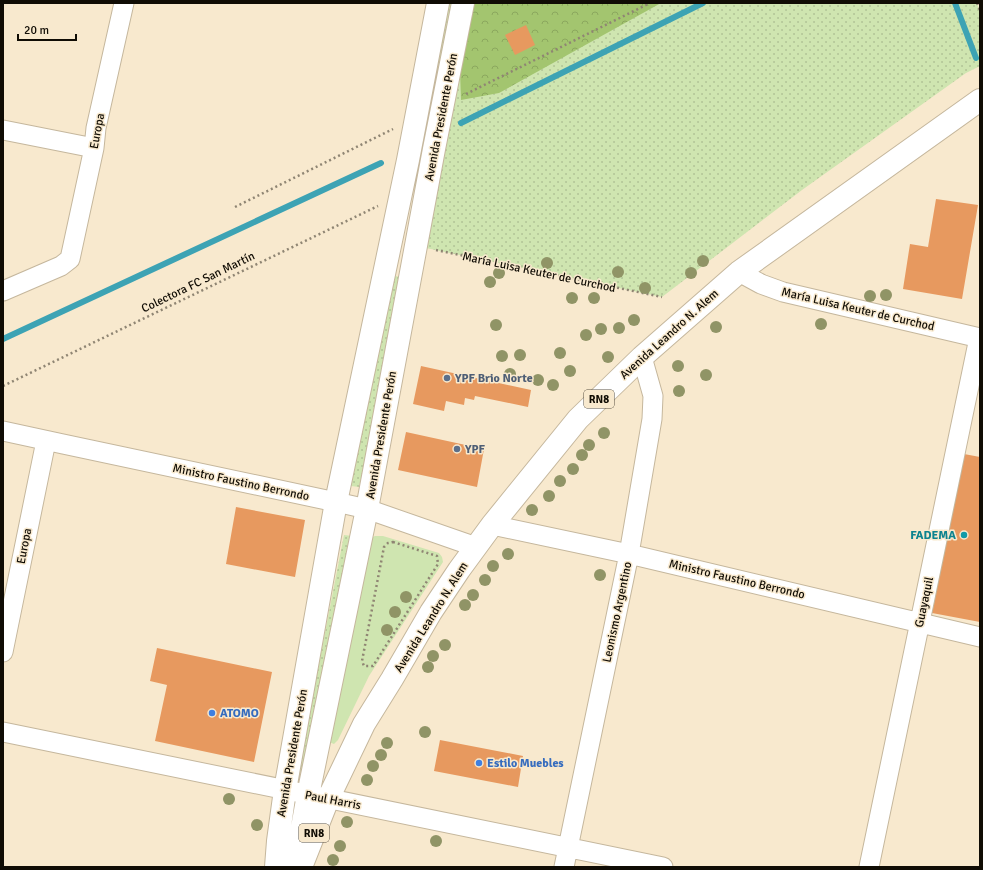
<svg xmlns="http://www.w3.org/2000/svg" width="983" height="870" font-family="Signika,sans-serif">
<defs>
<pattern id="grass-dots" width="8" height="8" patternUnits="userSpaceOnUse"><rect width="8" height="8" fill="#cfe5b0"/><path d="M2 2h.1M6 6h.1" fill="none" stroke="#b1c396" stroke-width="1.8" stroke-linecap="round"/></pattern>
<pattern id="forest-crowns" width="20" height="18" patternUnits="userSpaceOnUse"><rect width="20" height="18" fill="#a3c56f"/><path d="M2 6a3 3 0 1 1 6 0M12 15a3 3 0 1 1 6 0" fill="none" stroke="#8ba85e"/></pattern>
</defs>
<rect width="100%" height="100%" fill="#f8e9ce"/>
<path fill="url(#grass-dots)" d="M447 3H454L430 127 422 132Z
M473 3H977L980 12V66L966 73 802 190 662 297 426 248Z
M394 276 402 277 359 487 351 486Z
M344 535 352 536 306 772 298 771Z"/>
<path fill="url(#forest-crowns)" d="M473 3H661L499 93 461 100 460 71Z"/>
<path fill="#cfe5b0" d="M375 536H383L439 553 442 557 443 562 369 676 338 740 334 744 329 742 369 539Z"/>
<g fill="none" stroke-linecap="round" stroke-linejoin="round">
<path stroke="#3da3b4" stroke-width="6" d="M955 3 976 58
M461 123 703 3
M3 339 381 163"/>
</g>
<path fill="#e7995f" d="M526 25 535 45 515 55 505 35Z
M936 199 978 205 962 299 903 289 910 244 928 247Z
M421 366 531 390 528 407 475 396 474 400 465 398 464 405 446 401 444 411 413 404Z
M406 432 484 449 477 487 398 470Z
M964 454 980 457V622L932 613Z
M236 507 305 520 295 577 226 564Z
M157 648 272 672 254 762 155 741 167 685 150 681Z
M440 740 523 756 518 787 434 771Z"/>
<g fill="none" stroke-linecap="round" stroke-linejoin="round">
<g stroke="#c5b79d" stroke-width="21">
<path id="minor" d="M3 130 94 148
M739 272 761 284 783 292 980 338
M3 291 61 266 70 259 94 148 96 128 124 3
M3 431 63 444 336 502 367 509 476 547
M492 525 629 554 980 637
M3 652 46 441
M3 732 663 867
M564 867 629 554 652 419 653 396 642 357
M869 867 979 338"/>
</g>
<g stroke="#c5b79d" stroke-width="24">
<path id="secondary" d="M276 867 278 841 285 790 336 502 408 160 438 3
M298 867 299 844 308 795 367 509 434 149 463 3"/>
</g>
<g stroke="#c5b79d" stroke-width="24">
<path id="primary" d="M301 867 328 799 364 724 392 679 431 612 459 570 492 525 578 419 642 357 739 272 980 100"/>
</g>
<path stroke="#8f8573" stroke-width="2.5" stroke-dasharray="2 3" stroke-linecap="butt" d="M977 3 980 11
M466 94 650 3
M235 207 393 129
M436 250 662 297
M3 386 378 206
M393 542 437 556 438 564 373 666H364L362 661 384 547 388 543Z"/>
<use href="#minor" stroke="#fff" stroke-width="19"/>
<use href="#secondary" stroke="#fff" stroke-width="22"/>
<use href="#primary" stroke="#fff" stroke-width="22"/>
</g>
<g fill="#909466">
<circle cx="703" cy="261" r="6"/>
<circle cx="547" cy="263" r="6"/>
<circle cx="618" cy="272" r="6"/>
<circle cx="499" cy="273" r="6"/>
<circle cx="691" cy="273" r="6"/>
<circle cx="490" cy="282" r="6"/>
<circle cx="645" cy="288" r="6"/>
<circle cx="886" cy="295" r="6"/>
<circle cx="870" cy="296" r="6"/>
<circle cx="572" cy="298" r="6"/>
<circle cx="594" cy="298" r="6"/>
<circle cx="634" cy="320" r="6"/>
<circle cx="821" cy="324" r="6"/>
<circle cx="496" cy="325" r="6"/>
<circle cx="716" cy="327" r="6"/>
<circle cx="619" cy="328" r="6"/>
<circle cx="601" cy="329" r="6"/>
<circle cx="586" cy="335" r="6"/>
<circle cx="560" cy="353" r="6"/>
<circle cx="520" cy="355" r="6"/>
<circle cx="502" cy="356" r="6"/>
<circle cx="608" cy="357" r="6"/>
<circle cx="678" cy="366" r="6"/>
<circle cx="570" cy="371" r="6"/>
<circle cx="510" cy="374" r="6"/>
<circle cx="706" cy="375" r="6"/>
<circle cx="538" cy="380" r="6"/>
<circle cx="553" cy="385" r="6"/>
<circle cx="679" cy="391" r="6"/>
<circle cx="604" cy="433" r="6"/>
<circle cx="589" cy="445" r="6"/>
<circle cx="582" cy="455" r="6"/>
<circle cx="573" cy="469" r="6"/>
<circle cx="560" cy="481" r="6"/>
<circle cx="549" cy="496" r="6"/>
<circle cx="532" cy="510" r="6"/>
<circle cx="508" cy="554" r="6"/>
<circle cx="493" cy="566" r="6"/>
<circle cx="600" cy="575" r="6"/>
<circle cx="485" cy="580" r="6"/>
<circle cx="473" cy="595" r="6"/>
<circle cx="406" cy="597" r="6"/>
<circle cx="465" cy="605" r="6"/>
<circle cx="395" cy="612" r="6"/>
<circle cx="387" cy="630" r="6"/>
<circle cx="445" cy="645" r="6"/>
<circle cx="433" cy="656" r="6"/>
<circle cx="428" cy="667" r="6"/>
<circle cx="425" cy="732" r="6"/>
<circle cx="387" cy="743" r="6"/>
<circle cx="381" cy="755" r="6"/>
<circle cx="373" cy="766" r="6"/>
<circle cx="367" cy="780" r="6"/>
<circle cx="229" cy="799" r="6"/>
<circle cx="347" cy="822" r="6"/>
<circle cx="257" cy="825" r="6"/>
<circle cx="436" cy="841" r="6"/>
<circle cx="340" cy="846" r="6"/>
<circle cx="333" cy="860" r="6"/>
</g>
<g fill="#5c6f8a" stroke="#f8e9ce" stroke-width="1.5">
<circle cx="447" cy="378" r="4"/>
<circle cx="457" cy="449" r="4"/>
</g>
<circle fill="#0f9aa8" stroke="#f8e9ce" stroke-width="1.5" cx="964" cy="535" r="4"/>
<g fill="#3f7fe0" stroke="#f8e9ce" stroke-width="1.5">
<circle cx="212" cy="713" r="4"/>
<circle cx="479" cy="763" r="4"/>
</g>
<g text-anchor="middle" stroke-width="3" stroke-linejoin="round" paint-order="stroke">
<g fill="#f8e9ce" stroke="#564e41" stroke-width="1">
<rect x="584" y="390" width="30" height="18" rx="3"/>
<rect x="299" y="824" width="30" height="18" rx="3"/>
</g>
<g font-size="11" font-weight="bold" fill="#100c04">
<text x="599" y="403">RN8</text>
<text x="314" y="837">RN8</text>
</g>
<g font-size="12" fill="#100c04" stroke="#f8e9ce">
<text transform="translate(441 117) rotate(-79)" y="4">Avenida Presidente Perón</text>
<text transform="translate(97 131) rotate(-79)" y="4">Europa</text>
<text transform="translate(539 272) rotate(12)" y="4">María Luisa Keuter de Curchod</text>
<text transform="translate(198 282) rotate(-26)" y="4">Colectora FC San Martín</text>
<text transform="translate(858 309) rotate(13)" y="4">María Luisa Keuter de Curchod</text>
<text transform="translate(669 334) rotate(-42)" y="4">Avenida Leandro N. Alem</text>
<text transform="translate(381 435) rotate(-80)" y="4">Avenida Presidente Perón</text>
<text transform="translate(241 482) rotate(12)" y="4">Ministro Faustino Berrondo</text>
<text transform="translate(24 546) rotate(-79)" y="4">Europa</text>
<text transform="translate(737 579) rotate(13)" y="4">Ministro Faustino Berrondo</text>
<text transform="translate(924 602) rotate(-78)" y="4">Guayaquil</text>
<text transform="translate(617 612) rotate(-78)" y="4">Leonismo Argentino</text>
<text transform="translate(431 617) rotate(-58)" y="4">Avenida Leandro N. Alem</text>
<text transform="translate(292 753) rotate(-80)" y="4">Avenida Presidente Perón</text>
<text transform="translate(333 800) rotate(11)" y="4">Paul Harris</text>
</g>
<g font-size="12" font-weight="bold" fill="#4e5e75" stroke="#f8e9ce" text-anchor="start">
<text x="455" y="382">YPF Brio Norte</text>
<text x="465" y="453">YPF</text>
</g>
<g font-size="12" font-weight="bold" fill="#0d838f" stroke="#f8e9ce" text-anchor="end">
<text x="956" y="539">FADEMA</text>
</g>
<g font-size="12" font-weight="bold" fill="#366cbe" stroke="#f8e9ce" text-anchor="start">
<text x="220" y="717">ATOMO</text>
<text x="487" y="767">Estilo Muebles</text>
</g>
</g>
<rect width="983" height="870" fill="none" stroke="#100c04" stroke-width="8"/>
<path d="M18 34v6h58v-6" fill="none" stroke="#100c04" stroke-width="2"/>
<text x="24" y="34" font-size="12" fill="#100c04" stroke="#f8e9ce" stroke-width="3" paint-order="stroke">20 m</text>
</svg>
